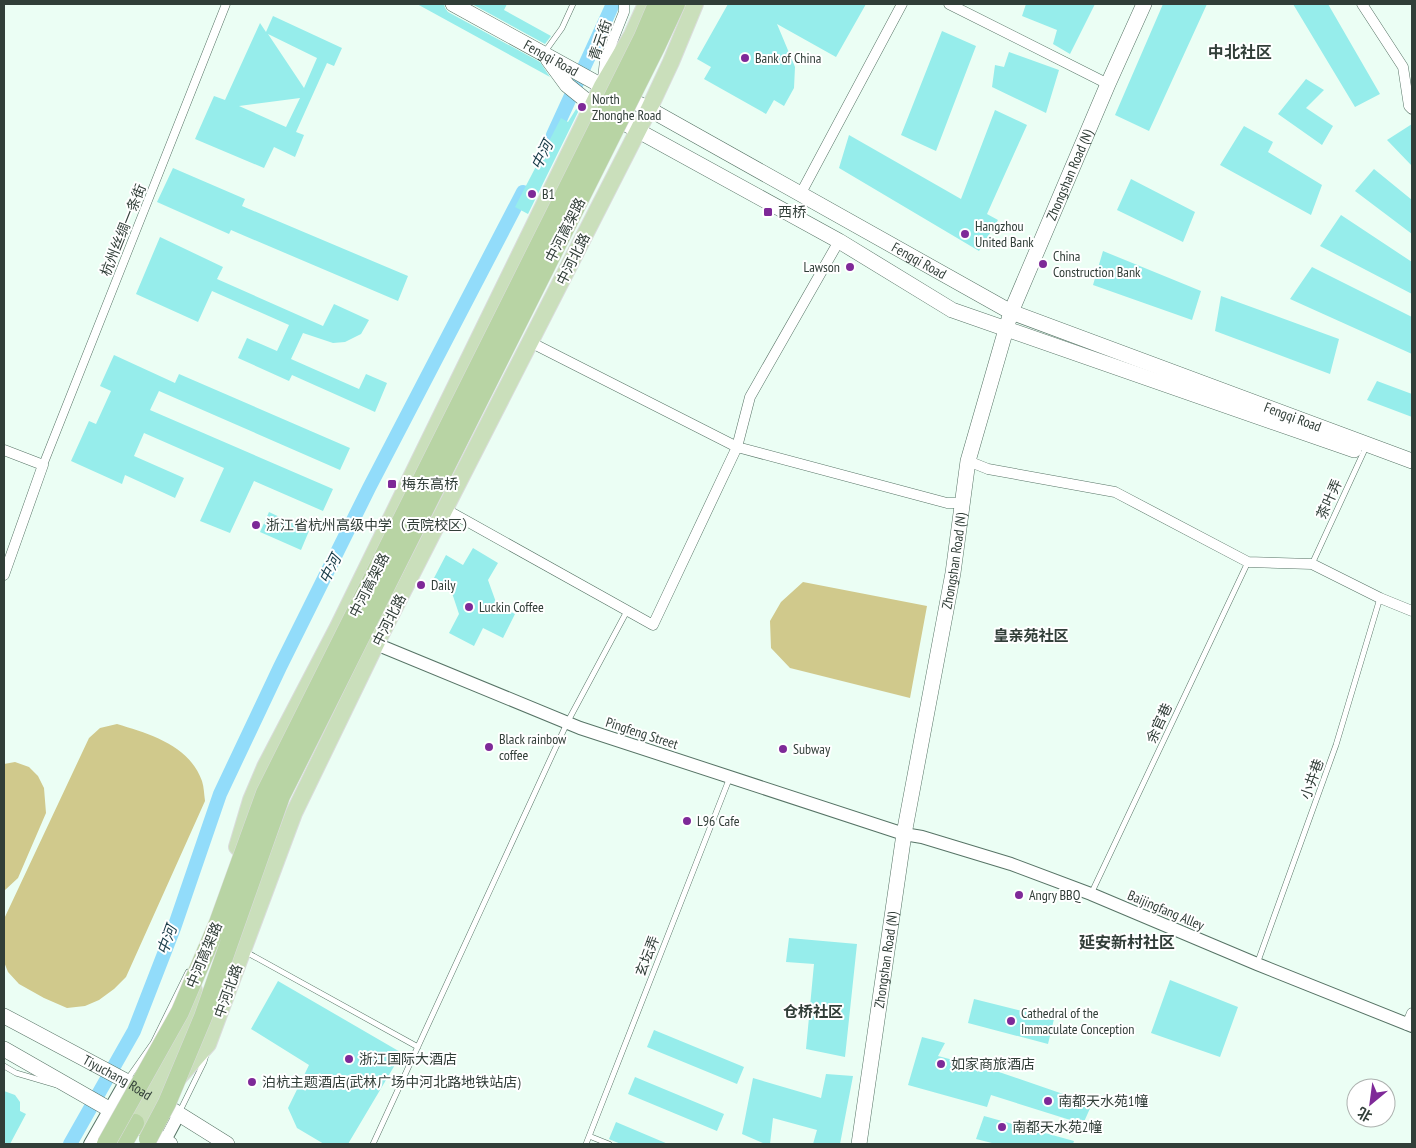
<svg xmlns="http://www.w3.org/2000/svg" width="1416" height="1148" font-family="'PT Sans Narrow','Noto Sans SC',sans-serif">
<rect width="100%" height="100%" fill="#ebfef4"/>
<path fill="#d0c98c" d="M803 582 927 606 910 698 790 668 771 648 770 621 781 602Z
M117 724C150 734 189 745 202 781 204 787 204 794 205 801L126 977 114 989 99 1000 85 1006 67 1008 44 998 19 984 8 972 4 962V919L89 738 100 728Z
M15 762 29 767 38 776 44 788 46 813 18 878 4 891V764Z"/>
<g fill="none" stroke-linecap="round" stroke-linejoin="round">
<path stroke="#92dcfa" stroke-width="14" d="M553 135 613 4
M70 1144 134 1031 174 928 220 794 280 667 369 488 523 192"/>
</g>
<path fill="#96edeb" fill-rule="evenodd" d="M417 4H444L445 8 448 12 540 62 550 77Z
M472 4H507L504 10 551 36 545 44Z
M728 4H866L836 57 777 24 795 67 794 88 784 106 774 100 766 114 704 79 711 67 697 59Z
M1026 4H1095L1070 54 1053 44 1057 30 1022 16Z
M1163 4H1207L1149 131 1115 115Z
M1293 4H1328L1380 94 1355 107Z
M273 16 342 48 334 66 327 63 296 132 304 135 295 157 274 147 264 168 195 139 214 96 225 100 260 23 266 32ZM268 34 317 58 304 88ZM300 98 286 127 239 106Z
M942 31 976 46 936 151 901 135Z
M1009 52 1059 70 1046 113 992 87 995 65 1004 67Z
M1306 79 1324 90 1306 108 1333 126 1322 145 1278 114Z
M578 106 580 108 528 214 515 207 561 118 568 122Z
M995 110 1027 125 987 214 998 220 979 251 839 168 849 135 961 199Z
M1412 124V166L1387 140Z
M1244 126 1273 142 1268 152 1322 185 1311 215 1220 165Z
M173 168 245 199 242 206 408 276 398 301 231 230 229 234 157 202Z
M1374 169 1412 200V234L1355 191Z
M1131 179 1195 212 1183 242 1117 210Z
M1341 215 1412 262V294L1320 246Z
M160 237 223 267 217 279 323 326 334 304 369 320 361 334 345 342 333 343 303 333 291 359 359 389 366 374 387 383 375 412 292 375 289 381 238 358 247 338 277 351 289 325 212 291 198 322 136 294Z
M1103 251 1201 291 1192 320 1093 285Z
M1312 267 1412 317V354L1290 299Z
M1221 296 1339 339 1330 374 1215 331Z
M114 355 175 383 179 374 350 448 340 470 159 391 150 410 333 489 323 511 254 481 230 533 200 521 224 468 144 433 134 456 184 478 175 498 125 475 122 484 71 461 89 421 96 424 111 391 100 386Z
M1377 381 1412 394V417L1367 400Z
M269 512 309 531 301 550 260 532Z
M473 548 498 563 488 580 497 605 515 614 503 638 483 628 474 646 449 633 459 614 450 587 434 578 446 555 463 565Z
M789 938 857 944 845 1057 806 1049 814 964 786 962Z
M1170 980 1238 1007 1220 1057 1151 1033Z
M278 981 402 1053 348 1144H324L297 1128 288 1108 309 1065 251 1029Z
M974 999 1054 1019 1048 1044 968 1023Z
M654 1030 744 1067 737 1084 647 1047Z
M922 1037 945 1043 938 1056 999 1072 1092 1104 1083 1124 991 1095 987 1107 908 1085Z
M826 1074 853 1076 840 1144H813L817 1130 773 1118 770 1144H765L742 1134 753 1078 821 1098Z
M635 1077 724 1114 717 1131 628 1094Z
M4 1091 15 1095 20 1102V1111L26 1114 10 1144H4Z
M984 1116 1074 1141 1073 1144H996L976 1139Z
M616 1122 668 1144H621L611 1140 609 1139Z"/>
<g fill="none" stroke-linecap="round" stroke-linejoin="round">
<g stroke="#577466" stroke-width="6">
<path id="service" d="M544 53 562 28 573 4
M1312 564 1366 447
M1091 894 1248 562
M246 952 418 1047
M1257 964 1336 745 1380 598
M4 1066 16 1073 57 1085
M127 1080 153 1043 188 972
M179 1113 204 1062 206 1055
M589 1136 609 1144
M373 1144 567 723 627 611
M586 1144 730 777"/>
</g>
<g stroke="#577466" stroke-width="9">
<path id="pedestrian" d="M43 465 226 4"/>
</g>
<g stroke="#577466" stroke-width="11">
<path id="minor" d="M949 4 1108 84
M1362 4 1403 67 1409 106 1412 109
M603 79 605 60 624 12V4
M801 193 902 4
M530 342 737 447 947 503H962
M4 450 43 465 4 575
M968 461 988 469 1115 492 1248 562 1312 564 1380 598 1412 611
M445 509 653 625 737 447 750 397 839 241
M1407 1025 1412 1013"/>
</g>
<g stroke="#577466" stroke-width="14">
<path id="tertiary" d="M376 644 580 728 904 834 922 837 1011 864 1091 894 1257 964 1412 1026
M90 1144 126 1081
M163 1144 179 1114"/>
</g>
<g stroke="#577466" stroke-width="16">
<g id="secondary">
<path id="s1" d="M453 4 602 86 649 109 1011 312 1412 461"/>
<path d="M548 59 567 85 593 106 839 241 952 310 1354 450"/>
<path id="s2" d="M4 1016 126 1081 227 1144"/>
<path d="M4 1049 170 1144"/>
<path id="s3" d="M859 1144 904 834 953 573 968 461 1011 312 1108 84 1144 4"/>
</g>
</g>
<g stroke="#dadcdb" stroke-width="18">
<path id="primary" d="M237 847 251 800 265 767 338 627 602 86 632 35 646 4
M137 1119 188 1020 194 990
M142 1127 158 1101 208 1044 294 813 376 644 649 109 671 62 695 4"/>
</g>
<g stroke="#dadcdb" stroke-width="19">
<path id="trunk" d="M123 1144 135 1123"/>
</g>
<use href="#service" stroke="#fff" stroke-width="5"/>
<use href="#pedestrian" stroke="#fff" stroke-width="8"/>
<use href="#minor" stroke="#fff" stroke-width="10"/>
<use href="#tertiary" stroke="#fff" stroke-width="12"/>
<use href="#secondary" stroke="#fff" stroke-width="15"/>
<use href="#primary" stroke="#cadfbb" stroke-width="16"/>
<use href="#trunk" stroke="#b8d4a4" stroke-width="18"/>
<g stroke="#dadcdb" stroke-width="19" stroke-linecap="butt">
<path id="trunk-bridge" d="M148 1139 167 1103 203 1017 281 796 656 47 676 4
M106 1144 180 1012 218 923 265 793 643 37 657 4"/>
</g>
<use href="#trunk-bridge" stroke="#b8d4a4" stroke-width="18"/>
</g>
<g fill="#7e2998" stroke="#fff" stroke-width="2">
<circle cx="745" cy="58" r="5"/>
<circle cx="582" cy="107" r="5"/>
<circle cx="532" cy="194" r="5"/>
<rect x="763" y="207" width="10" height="10" rx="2.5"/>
<circle cx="965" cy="234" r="5"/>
<circle cx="1043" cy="264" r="5"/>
<circle cx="850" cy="267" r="5"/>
<rect x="387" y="479" width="10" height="10" rx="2.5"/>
<circle cx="256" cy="525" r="5"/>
<circle cx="421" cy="585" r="5"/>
<circle cx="469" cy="607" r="5"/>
<circle cx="489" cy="747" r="5"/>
<circle cx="783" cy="749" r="5"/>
<circle cx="687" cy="821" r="5"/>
<circle cx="1019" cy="895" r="5"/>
<circle cx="1011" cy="1021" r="5"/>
<circle cx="349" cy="1059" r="5"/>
<circle cx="941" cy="1064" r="5"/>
<circle cx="252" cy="1082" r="5"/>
<circle cx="1048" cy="1101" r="5"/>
<circle cx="1002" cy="1127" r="5"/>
</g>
<g text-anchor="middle" stroke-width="4" stroke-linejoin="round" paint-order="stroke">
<g font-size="14" fill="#313e38" stroke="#fff">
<text transform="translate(600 40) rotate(-71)" y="5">青云街</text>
<text dy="5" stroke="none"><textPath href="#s1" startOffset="112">Fengqi Road</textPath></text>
<text dy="5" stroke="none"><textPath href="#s3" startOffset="996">Zhongshan Road (N)</textPath></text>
<text transform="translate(123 230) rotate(-68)" y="5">杭州丝绸一条街</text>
<text transform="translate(565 230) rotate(-63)" y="5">中河高架路</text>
<text transform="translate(573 259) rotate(-63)" y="5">中河北路</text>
<text dy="5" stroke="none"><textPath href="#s1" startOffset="532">Fengqi Road</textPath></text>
<text dy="5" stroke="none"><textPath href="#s1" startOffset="938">Fengqi Road</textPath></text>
<text transform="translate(1329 499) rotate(-66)" y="5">茶叶弄</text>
<text dy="5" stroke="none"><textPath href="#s3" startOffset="591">Zhongshan Road (N)</textPath></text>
<text transform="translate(369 585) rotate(-63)" y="5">中河高架路</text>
<text transform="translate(389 620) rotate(-63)" y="5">中河北路</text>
<text transform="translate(1159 723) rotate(-65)" y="5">余官巷</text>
<text transform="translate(642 733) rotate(18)" y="5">Pingfeng Street</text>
<text transform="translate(1312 779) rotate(-70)" y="5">小井巷</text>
<text transform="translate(1166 910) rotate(23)" y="5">Baijingfang Alley</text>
<text transform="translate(204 955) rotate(-67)" y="5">中河高架路</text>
<text transform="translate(647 956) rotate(-69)" y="5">玄坛弄</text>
<text dy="5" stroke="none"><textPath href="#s3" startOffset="186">Zhongshan Road (N)</textPath></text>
<text transform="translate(228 991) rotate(-70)" y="5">中河北路</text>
<text dy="5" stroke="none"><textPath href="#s2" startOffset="129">Tiyuchang Road</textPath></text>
</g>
<g font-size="14" fill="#313e38" stroke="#fff" text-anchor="start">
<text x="755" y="63">Bank of China</text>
<text x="592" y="104">North<tspan x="592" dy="16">Zhonghe Road</tspan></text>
<text x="542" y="199">B1</text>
<text x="778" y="217">西桥</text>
<text x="975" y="231">Hangzhou<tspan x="975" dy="16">United Bank</tspan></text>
<text x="1053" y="261">China<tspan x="1053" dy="16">Construction Bank</tspan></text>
<text x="840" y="272" text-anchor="end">Lawson</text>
<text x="402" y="489">梅东高桥</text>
<text x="266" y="530">浙江省杭州高级中学（贡院校区）</text>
<text x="431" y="590">Daily</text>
<text x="479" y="612">Luckin Coffee</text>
<text x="499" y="744">Black rainbow<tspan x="499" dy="16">coffee</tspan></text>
<text x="793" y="754">Subway</text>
<text x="697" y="826">L96 Cafe</text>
<text x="1029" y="900">Angry BBQ</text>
<text x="1021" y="1018">Cathedral of the<tspan x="1021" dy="16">Immaculate Conception</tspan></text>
<text x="359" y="1064">浙江国际大酒店</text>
<text x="951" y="1069">如家商旅酒店</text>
<text x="262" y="1087">泊杭主题酒店(武林广场中河北路地铁站店)</text>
<text x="1058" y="1106">南都天水苑1幢</text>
<text x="1012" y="1132">南都天水苑2幢</text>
</g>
<g font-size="15" font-style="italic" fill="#173a47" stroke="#fff">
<text transform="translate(542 155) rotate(-63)" y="5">中河</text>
<text transform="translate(330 569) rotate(-63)" y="5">中河</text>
<text transform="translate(167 940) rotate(-70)" y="5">中河</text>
</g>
<g font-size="15" font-weight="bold" fill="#313e38" stroke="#fff">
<text x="1031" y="641">皇亲苑社区</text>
<text x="813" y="1017">仓桥社区</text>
</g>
<g font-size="16" font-weight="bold" fill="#313e38" stroke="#fff">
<text x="1240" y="58">中北社区</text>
<text x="1127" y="948">延安新村社区</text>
</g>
</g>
<rect width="1416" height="1148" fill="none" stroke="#313e38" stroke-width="10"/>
<g transform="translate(1371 1103) rotate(209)"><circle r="24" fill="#ffffff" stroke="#adb2af"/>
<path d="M0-4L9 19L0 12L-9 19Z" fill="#7e2998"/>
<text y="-8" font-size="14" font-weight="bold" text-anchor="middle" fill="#313e38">北</text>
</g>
</svg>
